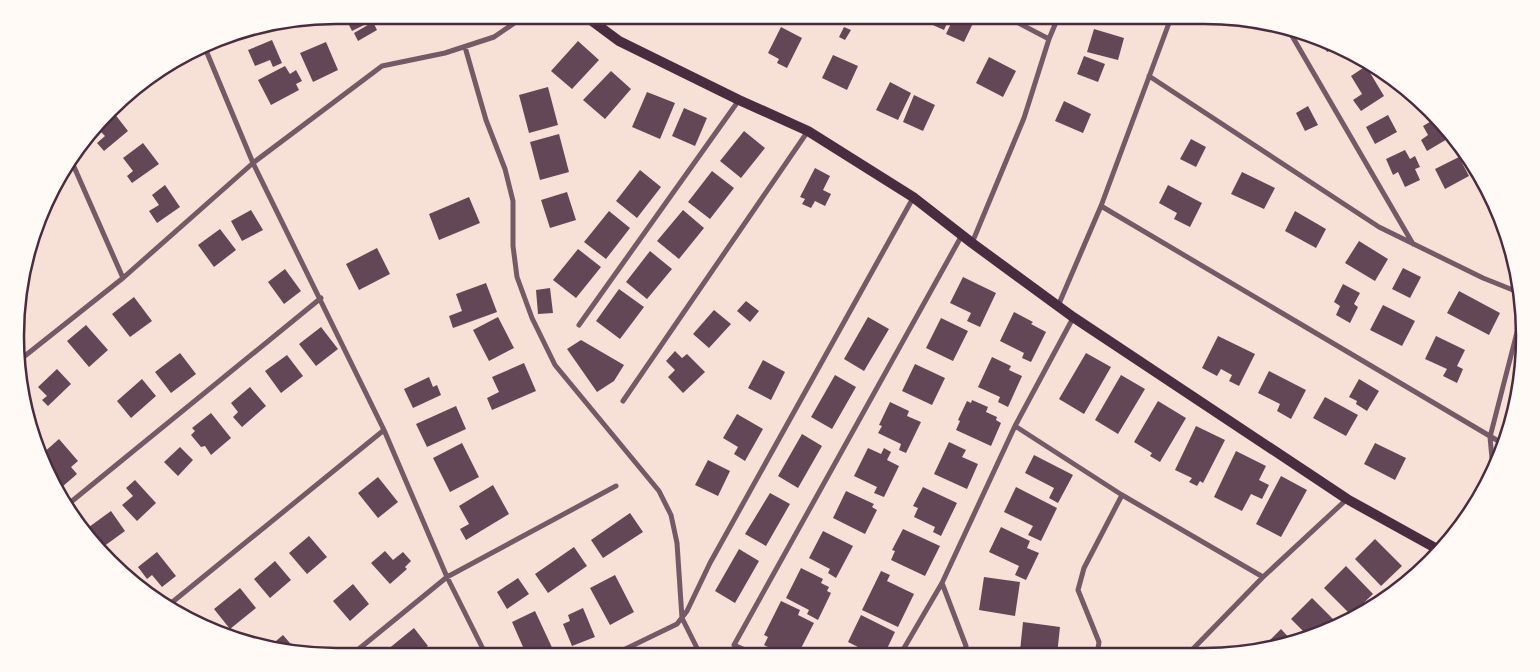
<svg xmlns="http://www.w3.org/2000/svg" width="1540" height="672" font-family="'Roboto Serif',serif">
<rect width="100%" height="100%" fill="#f7e1d7"/>
<path fill="#644757" d="M364 15H369L372 21 352 31 348 23Z
M388 15H404L391 20Z
M929 15H951L944 30 926 22Z
M955 15H977L964 42 946 34Z
M373 22 377 30 358 41 354 33Z
M781 27 802 38 787 68 777 63 779 59 768 53Z
M844 27 851 30 845 40 839 37Z
M1094 29 1124 38 1118 60 1087 52Z
M272 40 282 63 273 67 270 60 255 66 248 50Z
M1321 40 1335 48 1327 52Z
M578 41 599 60 572 89 551 71Z
M326 42 338 70 313 82 300 53Z
M833 55 858 66 847 90 822 78Z
M1084 56 1105 64 1098 82 1077 74Z
M989 57 1016 71 1003 97 976 83Z
M285 66 290 74 296 70 302 81 296 84 299 90 271 105 258 80Z
M1366 66 1384 96 1361 111 1353 100 1362 94 1351 76Z
M611 71 631 89 605 119 583 100Z
M890 82 911 93 898 120 876 110Z
M548 87 558 125 529 133 519 95Z
M647 92 675 103 660 139 632 127Z
M914 95 935 105 923 131 903 122Z
M1064 101 1091 114 1083 133 1055 121Z
M1308 106 1318 125 1305 131 1296 113Z
M684 108 707 118 695 146 672 136Z
M114 113 128 131 104 151 97 143 105 136 97 128Z
M1388 115 1397 132 1375 144 1366 127Z
M1435 119 1449 138 1427 151 1421 140 1428 135 1423 126Z
M744 131 765 148 741 178 720 161Z
M559 134 569 172 540 180 530 142Z
M1191 139 1206 147 1196 167 1180 159Z
M143 143 159 164 132 183 127 176 133 171 123 158Z
M1405 150 1410 159 1415 156 1420 167 1415 169 1420 180 1405 187 1398 172 1393 175 1386 159Z
M1459 157 1469 176 1445 189 1435 169Z
M815 168 830 176 823 190 831 194 825 206 815 201 811 208 802 204 805 199 800 197Z
M640 170 661 187 637 218 616 201Z
M712 171 734 188 710 219 688 202Z
M1242 172 1275 188 1264 209 1231 194Z
M165 185 180 207 157 223 149 211 159 205 152 195Z
M1168 185 1202 203 1190 227 1174 219 1177 213 1159 203Z
M567 192 576 220 550 228 541 200Z
M469 197 480 223 439 240 429 214Z
M251 210 263 230 242 241 231 221Z
M683 210 704 228 679 259 657 241Z
M609 211 630 228 606 259 584 242Z
M1295 211 1326 229 1316 248 1285 231Z
M220 229 236 250 214 267 198 245Z
M1359 241 1388 259 1375 281 1345 263Z
M377 248 390 274 359 290 346 264Z
M578 249 601 267 576 298 553 280Z
M650 251 672 269 647 299 626 282Z
M1403 268 1421 277 1410 298 1392 289Z
M285 269 301 291 284 304 268 282Z
M963 277 996 293 980 327 967 321 971 313 950 303Z
M486 283 497 312 453 328 449 316 462 311 456 294Z
M1343 284 1360 293 1354 304 1358 307 1350 323 1336 315 1340 306 1334 302Z
M550 288 553 313 538 314 536 290Z
M619 289 644 307 620 339 596 321Z
M1459 291 1500 313 1489 335 1447 313Z
M134 297 152 321 130 337 112 314Z
M746 301 759 311 750 322 737 311Z
M1383 305 1415 321 1402 346 1370 330Z
M714 310 731 324 709 348 693 334Z
M1014 312 1033 322 1031 324 1046 332 1031 362 1022 358 1024 353 1000 341Z
M498 317 514 348 489 361 473 330Z
M868 317 889 329 864 371 844 359Z
M941 318 968 331 953 361 926 348Z
M86 325 108 350 89 367 67 341Z
M321 327 338 349 316 366 299 344Z
M1218 336 1255 354 1239 386 1229 381 1232 375 1221 369 1217 376 1202 368Z
M1436 336 1465 350 1457 366 1463 369 1457 383 1443 376 1447 369 1425 359Z
M581 340 624 365 614 381 597 392 567 349Z
M675 351 682 358 687 354 705 372 683 393 668 377 675 370 666 361Z
M180 353 196 374 171 393 155 372Z
M1086 353 1111 367 1084 414 1059 399Z
M287 355 303 376 281 393 265 371Z
M992 357 1011 366 1009 370 1022 376 1008 407 998 402 1000 397 978 387Z
M763 360 785 372 771 400 748 388Z
M524 363 536 391 492 410 487 398 499 392 492 377Z
M915 364 945 378 932 405 902 391Z
M57 369 71 384 48 406 42 400 47 396 38 387Z
M1269 371 1306 390 1291 419 1277 411 1280 404 1258 393Z
M835 375 856 387 832 429 811 417Z
M1121 375 1145 389 1118 434 1095 420Z
M429 377 433 387 437 385 441 395 413 408 404 389Z
M142 379 156 396 131 418 117 401Z
M1359 379 1379 391 1367 411 1356 404 1357 401 1349 397Z
M250 387 266 406 242 427 233 417 238 412 231 403Z
M1325 397 1358 415 1346 436 1313 418Z
M972 400 988 407 986 412 997 417 996 420 1001 423 991 446 956 430 960 421 958 420 967 401 971 403Z
M1158 401 1186 418 1160 462 1150 456 1152 453 1134 442Z
M890 402 909 411 907 416 921 422 906 453 899 450 901 444 878 433 882 426 879 425Z
M456 406 466 429 427 447 416 424Z
M211 413 231 438 211 455 205 446 201 447 191 435 195 431 192 428Z
M737 414 763 429 745 461 734 454 738 447 723 438Z
M1196 426 1225 440 1203 483 1200 481 1197 486 1189 482 1192 478 1175 470Z
M802 434 822 446 798 488 778 476Z
M59 439 78 461 71 467 77 474 62 487 49 472 42 454Z
M949 442 966 450 962 457 978 464 967 489 934 474Z
M462 443 479 477 450 492 433 458Z
M1375 443 1406 458 1395 480 1364 464Z
M180 447 193 460 178 476 164 462Z
M868 448 881 454 884 448 891 452 887 460 899 466 884 497 874 493 877 487 854 476Z
M1236 451 1266 466 1259 480 1269 485 1262 499 1251 494 1242 511 1214 497Z
M1034 455 1073 475 1058 503 1049 498 1054 488 1025 473Z
M708 460 730 471 718 496 695 485Z
M1281 476 1307 490 1281 537 1256 524Z
M378 477 398 502 378 518 358 493Z
M135 480 156 503 137 521 122 505 133 496 126 488Z
M493 485 509 514 466 540 460 529 469 524 459 506Z
M923 487 957 503 941 536 933 532 935 527 914 517 918 508 913 506Z
M1016 487 1057 508 1041 541 1028 535 1033 526 1004 512Z
M846 491 874 504 872 507 877 510 865 534 833 518Z
M770 493 790 504 766 546 745 534Z
M111 511 125 531 103 547 89 527Z
M630 513 643 532 603 558 591 540Z
M1001 527 1030 541 1027 548 1039 553 1026 580 1015 575 1019 566 989 552Z
M903 529 940 546 925 576 891 560 895 551 892 550Z
M823 531 853 546 836 578 828 573 830 569 809 558Z
M309 536 327 557 307 574 289 553Z
M1375 539 1402 566 1381 586 1355 559Z
M574 547 587 566 548 593 535 574Z
M739 549 759 561 735 603 715 591Z
M385 551 393 560 403 552 411 561 405 567 407 569 390 584 371 563Z
M157 552 176 576 162 587 152 575 147 579 138 567Z
M275 561 291 580 270 598 254 579Z
M1346 566 1373 594 1351 615 1324 588Z
M801 568 823 579 821 583 829 587 827 591 831 593 818 620 807 614 809 610 786 598Z
M881 571 890 575 887 581 914 594 898 627 862 610Z
M615 575 634 612 610 625 590 588Z
M984 577 1020 582 1015 616 979 610Z
M518 578 529 594 507 609 497 592Z
M353 584 369 604 350 621 333 601Z
M240 588 256 608 230 629 214 609Z
M1312 598 1339 625 1327 632 1309 637 1291 619Z
M781 601 800 610 798 615 814 623 797 656H785L764 645 768 637 764 635Z
M583 608 595 637 572 646 563 624 570 621 568 615Z
M535 611 556 656H527L512 622Z
M861 615 895 632 884 655H866L868 652 848 642Z
M1023 622 1060 627 1057 655 1020 651Z
M414 628 428 646 425 648 432 657H393L387 650Z
M1281 629 1293 642 1259 651Z
M283 635 296 650 270 646Z"/>
<g fill="none" stroke-linecap="round" stroke-linejoin="round">
<path stroke="#755966" stroke-width="5" d="M1003 15 1049 39
M1288 29 1413 244
M465 47 486 120 505 169 513 201V246L517 277 532 318 555 365 659 491 671 515 677 543 682 618 701 656
M205 48 253 163 384 430 447 577 487 657
M1149 76 1379 227 1483 278 1518 292
M71 160 123 278
M1482 181 1496 208
M1101 206 1505 445
M972 243 1024 118 1049 39 1059 15
M1058 306 1101 206 1172 15
M579 325 739 100
M21 359 123 278 253 163 382 66 445 53 494 37 526 15
M623 401 808 131
M1015 426 1122 495 1263 577
M1493 469 1490 437 1523 309
M66 506 321 298
M942 583 966 646 962 655
M170 604 384 430
M1188 654 1263 577 1347 499
M900 655 942 583 1015 426 1073 318
M1097 655 1099 642 1078 590 1084 568 1122 495
M611 656 677 624 687 611 710 563 913 198
M758 656 734 645 962 235
M349 657 447 577 616 486"/>
<path stroke="#4a2c40" stroke-width="10" d="M584 15 619 41 739 100 808 131 913 197 972 243 1073 317 1347 499 1439 550"/>
</g>
<path d="M0 0H1540V672H0ZM336 24H1204A312 312 0 0 1 1516 336V336A312 312 0 0 1 1204 648H336A312 312 0 0 1 24 336V336A312 312 0 0 1 336 24Z" fill="#fffaf5" fill-rule="evenodd"/>
<path fill="none" stroke="#4a2c40" stroke-width="2.5" d="M336 24H1204A312 312 0 0 1 1516 336V336A312 312 0 0 1 1204 648H336A312 312 0 0 1 24 336V336A312 312 0 0 1 336 24Z"/>
</svg>
